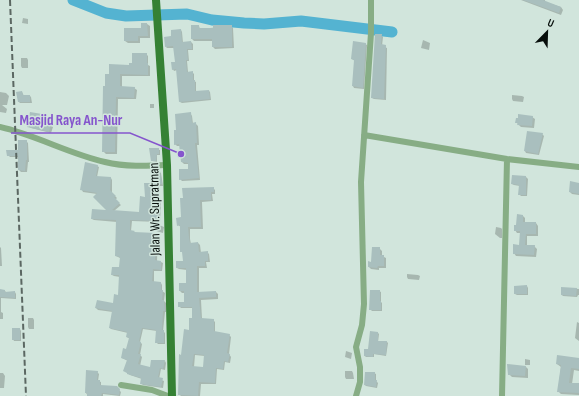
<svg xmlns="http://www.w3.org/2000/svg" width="579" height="396" font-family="'Sofia Sans Condensed',sans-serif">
<rect width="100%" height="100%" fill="#d1e5dc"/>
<path fill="#0003" fill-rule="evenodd" d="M521 0H545V2L561 7 563 10 561 15Z
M23 18 28 19V24L22 23Z
M142 24H147L150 26V38H140V43H128L125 41 142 29Z
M199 26 200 29 231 26 233 28 234 48 215 49 213 47V41H194L192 39Z
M181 30 182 32 183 43 191 42 193 44V50H188L189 61H187L188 72H192L194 74V81L196 82V92L209 91 210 92 211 100 182 103 180 102 177 70 174 71 173 69 176 63 174 48H167L166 47 172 37Z
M381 35 383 37 382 46 387 48 386 100 374 99 372 98Z
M423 40 430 43 429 50 421 48Z
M365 44 367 45 364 89 354 88 353 86 355 61 352 59Z
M146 54 148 56V65L150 66V76H122V88H134L137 90 136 99H118L117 154H106L103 151 106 75 130 66Z
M21 58H27L28 60V68H22L21 66Z
M0 92 6 93 9 96 7 105H2L7 109 6 113 0 112Z
M22 92 24 96H30L31 97 32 103H20L19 102Z
M512 95 522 96 524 97 523 102 513 101 512 99Z
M150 104H154V108H150Z
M190 113 192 116 193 124 195 123 198 126 199 145H197L200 180 182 181 180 179 189 169V164H184L182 162 181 146H177L175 144 177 130Z
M41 115 43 118 42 123 50 125 53 127 51 133 31 128 28 126Z
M532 117 535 119 534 128 521 127 516 122Z
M542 134 544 136 539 155 526 153 525 151Z
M26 141 28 143 29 162H28L27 172H21L19 170V157H10L8 155 19 151Z
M150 149 160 150V155H157V162L152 161Z
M97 166 99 167 97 177 111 178 112 180V193L117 198 115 200 121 205 114 211 140 213 146 198 145 184H153L159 172 161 173 163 186H154L155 200H160L161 202 160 222 132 221 131 231 136 233 156 234 158 235 157 261 161 262 163 263 162 271H154V282L161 283 162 285V291L165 293 164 301 166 303V312H165L163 331 165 333V344H158L156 342 157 331 143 329 140 342 142 344 140 355 142 357 140 366 151 368 165 361 166 363 165 370 161 369 159 379 164 381 163 388 143 385 141 383 142 379 130 375 125 371 128 361 122 358 127 350 130 339 127 337 128 333 111 329 110 328 113 312 98 310 96 308 114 305 119 296 120 277 114 276 112 275 120 268V258L116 256 117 222 94 220 92 219 109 211 97 194 83 192 82 190Z
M513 176 526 177 528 179 527 196H521L519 194 520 186 514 185 512 184Z
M579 183V195L572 194 570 192Z
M213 188 215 190V194H212L213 201 202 202 203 229H190V239L191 244 198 243 200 245 201 253 207 252 209 254 210 262H206L207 268H199V293L216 292 218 294V299L201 300 202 319 213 320 215 322V333L229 335 231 337 229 354 231 357 230 363 225 362 224 370 217 369 216 384H201L200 396H181L179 394 182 356 193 319V308H181L179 306 185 303V293H182L180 291 187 284V270L179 269 177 268 184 262 181 227 178 225 182 218 181 199ZM195 355 205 356 204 368 194 367Z
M523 216 525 218V223H536L538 226V236H527V246H534L537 249 536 257 516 256 514 253 520 246V233H517L515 230Z
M157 224 164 227 163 233 156 231Z
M496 227 501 228 502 229V238H500L495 234Z
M0 247 1 248 2 266H0Z
M379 248 382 251V256L386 258V268H379V270L371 269 369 267Z
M407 274 418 275 420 276 419 280 408 279 407 277Z
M527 286 528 288V295H517L515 294Z
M562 288 579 289V295H578L577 297 563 296 562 295Z
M0 290 5 291 7 293 15 292 16 294V299L1 298V312L3 313V319H0Z
M379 291 381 292V302L382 303V311H372L370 309Z
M28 318H33L34 320V329H29L28 327Z
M577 322 579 323V341L575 338Z
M20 329 21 331V341H14L13 339Z
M378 333 379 334 378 342H387L388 343 386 356 374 354V357H366L365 356Z
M346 351 352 353 351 359 345 357Z
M525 359 530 360V365H525Z
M579 359V371L574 370 572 384H579V395L561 394 558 391 561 367 557 364Z
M526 367 528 369V378L512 377 509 374Z
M345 371H352L353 373 354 379H346L345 377Z
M97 372 99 374 98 381 101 382V386L116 387 121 392 120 396 103 394V396H88L86 393Z
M0 373H3L5 376 4 388H0Z
M374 373 376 374V381L378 383 377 388 366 386 365 385Z"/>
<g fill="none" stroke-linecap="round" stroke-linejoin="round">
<path stroke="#54b3d1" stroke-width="11" d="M73 0 106 13 126 16 187 14 212 20 244 23 264 24 301 21 392 32"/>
</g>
<path fill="#a9bfbe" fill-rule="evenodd" d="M523 0H543L561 7 559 13Z
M141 23H147L148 36H138V41H124V28H141Z
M191 25H199V28H213V25H232V47H212V39H191Z
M181 29 182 42 191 41 192 49H187L188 60H186L187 72 193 71V80H195V91L209 90 210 99 179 102 176 69 172 70 171 62H175L173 46 165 47 164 37 171 36V30Z
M375 34H382L381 44 386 45 384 99 371 98Z
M353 41 366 43 363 88 352 86 354 60 351 59Z
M132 53H147V63H148V75L120 74V86L135 87 134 98 116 97 115 152H102L103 86H105V74H109V64L129 65V63H132Z
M22 91 23 95H30V102H18L16 92Z
M30 112 42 114 40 121 51 124 49 132 27 127Z
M191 112 192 123 196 122 197 143H195L199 178 179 180V169H188V163L181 162 179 144 174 145V130H176L175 114Z
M518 114 533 116 532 126 517 125 518 123H515L516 118H518Z
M527 131 543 133 538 154 524 151Z
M18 140H27V160H26L25 171 18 170V156H7L6 150H18Z
M149 148H159V154H157L156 161H151Z
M85 162 98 165 96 176 111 177 110 190 116 196 114 197 120 203 112 210 139 212 140 196 145 197 144 183H152V171H160L162 184H153L154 199 160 200 158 221 130 220V230L135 231 134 232 156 233 155 260 161 261V270L153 269 152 281 161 282V290H163L162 300H164L165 311H163L162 330H164V343H155L156 330 142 328 139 341 141 342 138 354H141L138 364 150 367 151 360H165L163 369 160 368 158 377 163 378 161 387 140 384 141 378 127 374V373L123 371 127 360 121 358 123 348 126 349 129 338 126 337 127 332 109 328 112 311 95 308 97 300 113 303 114 294 118 295 119 275H111L112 267H119L120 257 115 256 116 220 91 219 92 209 106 210 93 197 97 193 80 190Z
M512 175 526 176V195H518L519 185 511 184Z
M570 181 579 183V194L569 192Z
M214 187V192H211V200H200L201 227H188L189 237 190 243 198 242 199 252 208 251V261H205V266H197V292L216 291V297L199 298 201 318 214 319V331L230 334 227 353 230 354 228 362 224 361 223 369 216 368 215 383 199 382 198 396 178 395 179 354 181 355 184 329 189 330V318H192V307H178V302H184V291H179V283H186V268H176V261H183L182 252H180V225L177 226 176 218 181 217 180 198H183L182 188ZM194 354 204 355 203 367 192 366Z
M517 214 523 215V222H536V234H526L525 245H535L534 255 513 254V244L519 245 520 231H514V225H516Z
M372 247H380V255H384V266H378L377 268 368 267V261L371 262Z
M527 285V294H514V286Z
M561 287 577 288 576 296 561 295Z
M0 289 5 290V292L15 291V298L0 297Z
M370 290H380V301H381V310H369Z
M12 328H20V340H12Z
M370 331 378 332V341H387L386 355 373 354V357L364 356V349H368Z
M557 355 579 358V369L571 368 569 383H579V393L557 392 561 365 556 364Z
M507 364 526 366 525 376 508 375Z
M86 370 98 371 97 380H100V385L117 386 120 389 119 395 102 393 101 396H87V393H85Z
M365 372H375V380H377L376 387 364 385Z"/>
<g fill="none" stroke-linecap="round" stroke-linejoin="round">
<path stroke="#87ad85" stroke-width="6" d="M0 127C36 135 69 154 105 162 125 167 147 166 167 165
M364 135 507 159 579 167
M121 385 152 390 168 396
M356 396 360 382V367L356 347 362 325 364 304 361 182 371 33V0
M502 396 507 159"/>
<path stroke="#358134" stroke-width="8" d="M156 0 167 165 172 396"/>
<path stroke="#5b6762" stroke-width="2" stroke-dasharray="6 3" stroke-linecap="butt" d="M10 0 26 396"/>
</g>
<g text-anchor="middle" stroke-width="3" stroke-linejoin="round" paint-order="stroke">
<g font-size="14" fill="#070e0b" stroke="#d1e5dc">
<text transform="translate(154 209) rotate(-91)" y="5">Jalan Wr. Supratman</text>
</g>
</g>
<path fill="none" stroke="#8555cd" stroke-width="1.5" d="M181 154L130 133H11"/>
<circle fill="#8555cd" stroke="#d1e5dc" stroke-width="1.5" cx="181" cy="154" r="4"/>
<g font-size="15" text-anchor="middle" font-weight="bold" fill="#8555cd" stroke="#d1e5dc" stroke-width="3" stroke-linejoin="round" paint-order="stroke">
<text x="71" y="125">Masjid Raya An-Nur</text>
</g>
<g transform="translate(547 32) rotate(23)" stroke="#d1e5dc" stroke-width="3" paint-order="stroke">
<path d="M0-3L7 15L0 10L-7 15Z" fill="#070e0b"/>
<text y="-6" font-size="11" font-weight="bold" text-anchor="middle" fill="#070e0b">U</text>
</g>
</svg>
